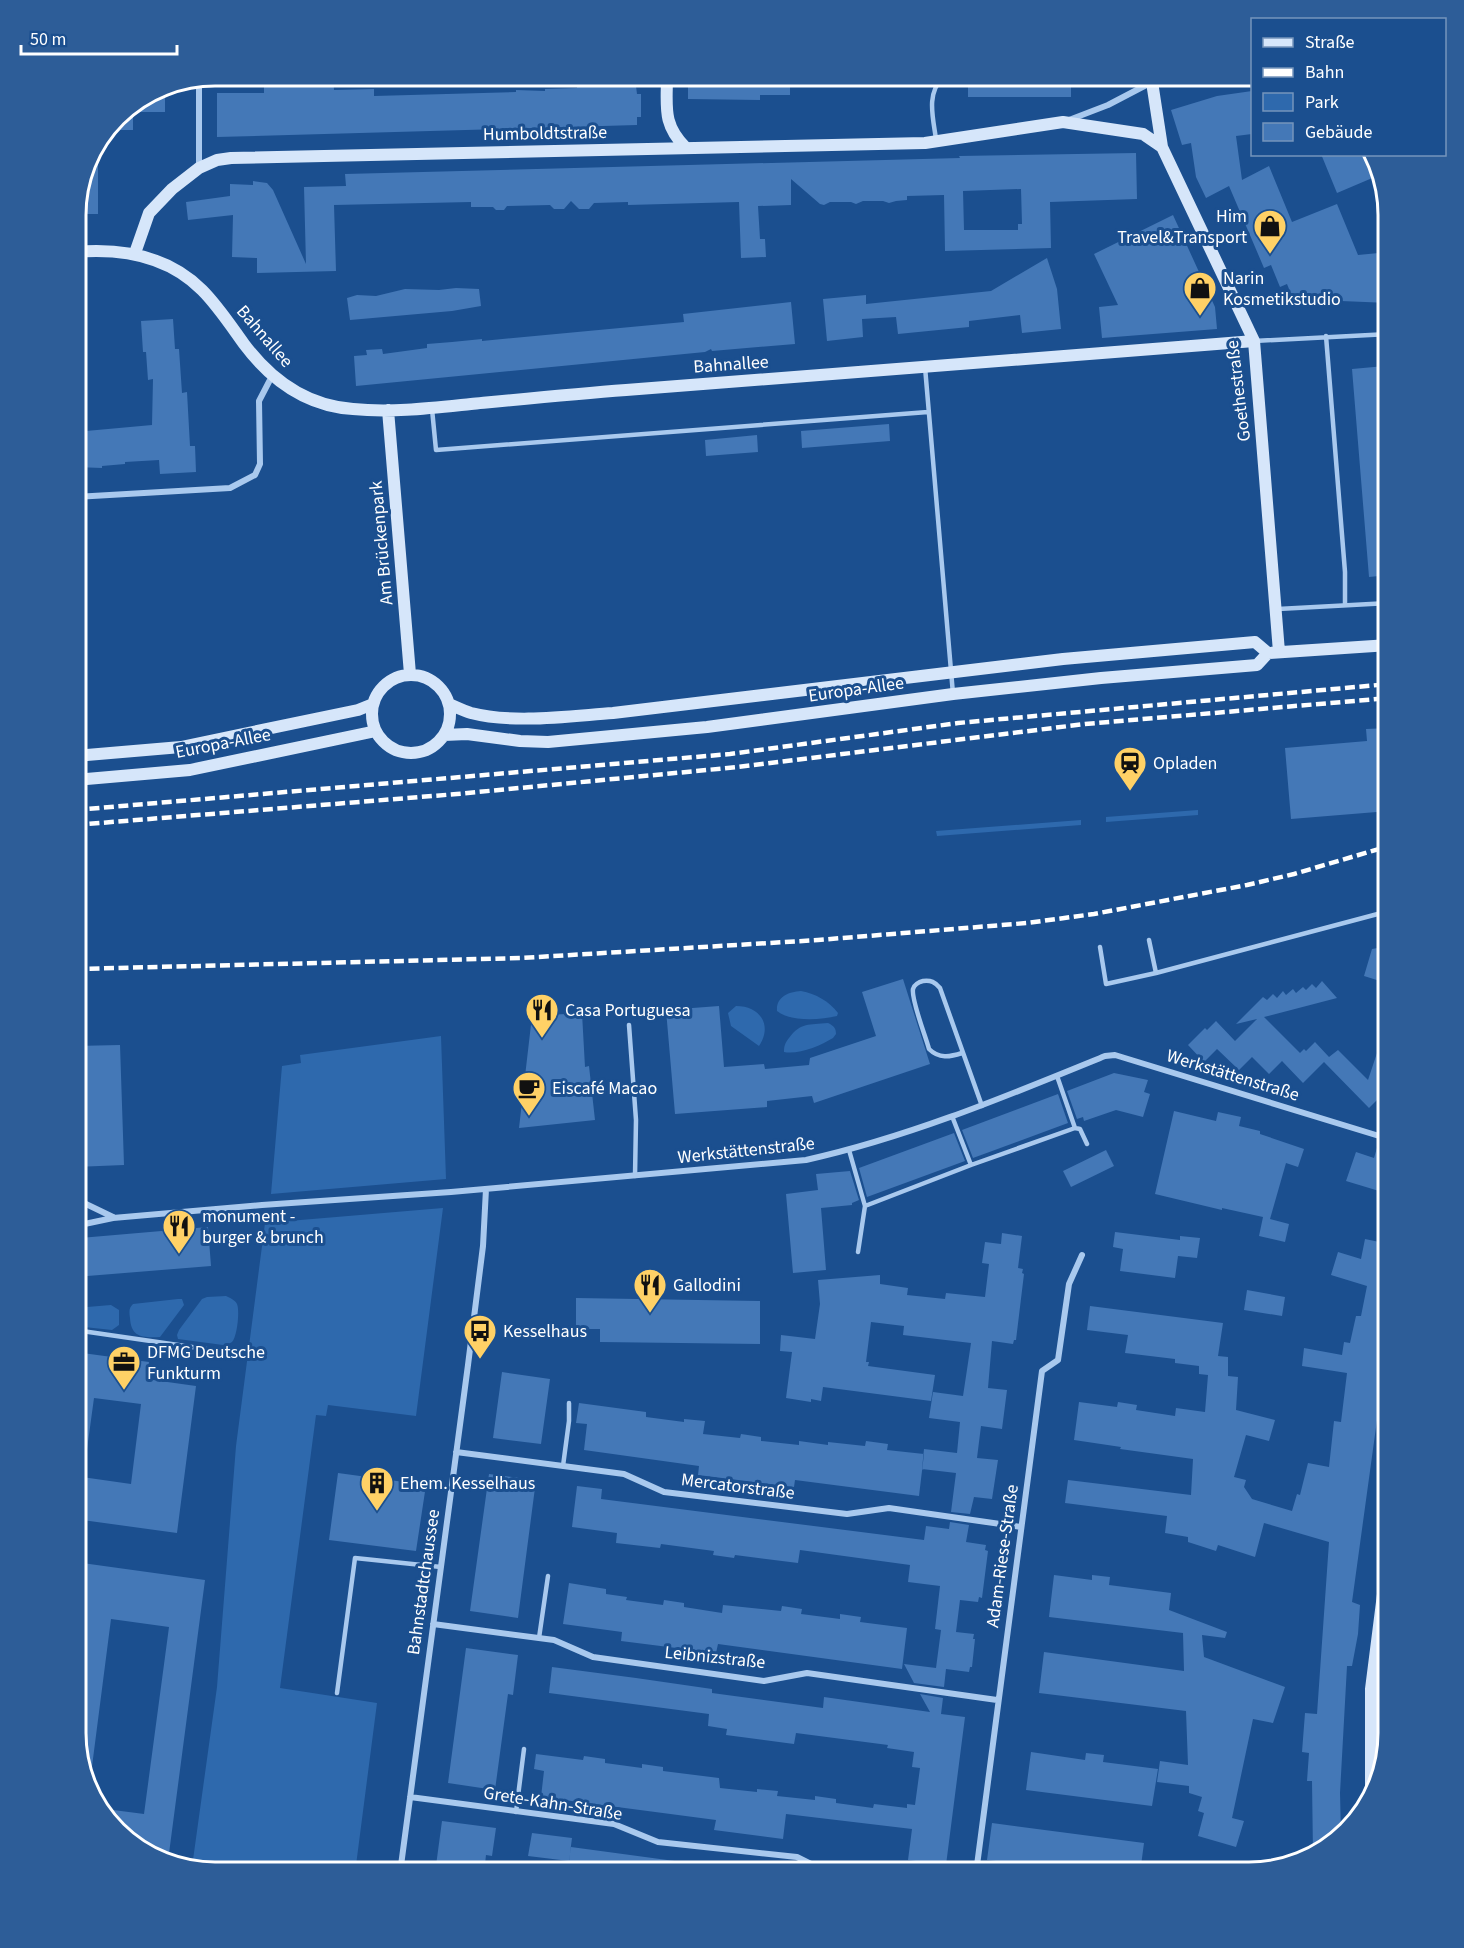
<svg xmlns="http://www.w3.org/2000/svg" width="1464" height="1948" font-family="'Source Sans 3',sans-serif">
<rect width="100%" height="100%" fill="#1b4f8f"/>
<path fill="#2e69ad" d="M1198 810V815L1106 822V817Z
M1081 820V825L937 836 936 831Z
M801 991C816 994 829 1001 838 1013L837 1016C820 1020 791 1022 777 1011 776 997 788 992 801 991Z
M736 1006C760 1006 773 1025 759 1046L731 1026 728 1013Z
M828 1023C834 1026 836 1028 836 1034L833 1038C820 1046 798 1055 784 1052 784 1046 785 1043 789 1038 801 1022 809 1025 828 1023Z
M441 1036 446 1179 271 1194 282 1066 301 1063 300 1055Z
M443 1208 416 1416 328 1405 326 1416 316 1415 280 1688 377 1703 355 1873H214L192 1867 217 1687 236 1446 265 1223Z
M226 1296C230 1298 235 1300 237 1304 240 1311 237 1337 232 1342 229 1344 226 1344 223 1345L178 1339 177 1335 179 1330 202 1299 207 1297Z
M178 1299H182L184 1305 160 1337C142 1338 131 1337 130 1318 129 1311 129 1308 133 1304Z
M111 1305 119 1310V1325L112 1330 75 1326V1308Z"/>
<path fill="#4478b7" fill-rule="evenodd" d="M264 75H333L334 90 374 89V96L516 92V90L545 91V89L577 88V84L604 77 627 76 628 86H636L637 94H641V117H637V125L217 137V93H264Z
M688 75H771V79H790V95H760V100L688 99Z
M968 75H1071V97H968Z
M165 85V112H133V130H107L122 110Z
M1252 91V134L1236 136 1242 180 1269 166 1292 222 1337 204 1358 255 1389 252V303L1293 299 1287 284 1280 287 1271 265 1264 268 1229 186 1206 198 1196 177 1191 143 1182 145 1171 110 1217 96Z
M98 142V214H75V205L89 153Z
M1136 153 1137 199 1050 202 1051 248 945 251 944 195 907 196V200L896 201 889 203 883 201H863L856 204 851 202H830L824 205 820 204 791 179V205L758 206 760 239H765L766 257 741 258 739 202 628 205V202L594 203 589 209H579L571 201 564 209H554L550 205 507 206 504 210H496L493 207H471V202L334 205 336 271 257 273V258L232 257 233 215 188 220 186 202 230 196V184L253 185V181L267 183 273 190 306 264 304 187 346 186 345 174 960 158 959 156ZM1021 189 1022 224H1018V230H964L963 191Z
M1321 154H1371L1377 176 1337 193Z
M1173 215 1215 307 1217 329 1102 338 1099 307 1118 305 1094 254Z
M1047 258 1057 289 1061 329 1022 333 1020 315 969 321V327L898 334 896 317 862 319 863 337 827 341 823 299 866 295V304L991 291Z
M456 288 479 289 481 306 452 311 350 320 347 298 357 295 376 296 405 289 439 290Z
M791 302 795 344 712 351 711 349 705 352 356 386 354 356 367 355 366 350 382 349 383 354 427 348V344L452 342 482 339V341L684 322 683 314Z
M173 319 175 349H179L182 393 187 392 190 446H195L196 472 160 474 159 460 125 462V464L102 466V468L75 467V432L152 425 153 379 148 380 146 352H143L141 321Z
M1385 366 1389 410V575L1369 577 1352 369Z
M889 424 890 441 802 448 801 431Z
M757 435 758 452 706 456 705 440Z
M1389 728V811L1291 819 1285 748 1367 741 1366 729Z
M1389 946V952L1380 981 1364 976 1372 949Z
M903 979 930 1064 814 1103 812 1096 767 1101V1107L675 1114 666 1010 719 1006 724 1067 764 1064 765 1069 809 1065 810 1058 876 1036 862 992Z
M1322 981 1337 998 1264 1017 1300 1053 1304 1049 1306 1051 1315 1042 1329 1057 1338 1050 1368 1080 1386 1026H1389V1088L1369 1108 1324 1062 1303 1083 1282 1061 1269 1074 1252 1057 1239 1070 1217 1049 1204 1062 1188 1045 1205 1028 1207 1030 1216 1021 1235 1041 1257 1019 1236 1024 1263 997 1267 1000 1273 994 1277 998 1283 991 1286 995 1293 989 1296 993 1303 987 1306 990 1312 984 1316 988Z
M582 1013 585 1067 589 1066 595 1120 519 1128 532 1016Z
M120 1045 124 1165 75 1167V1046Z
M1114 1073 1148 1080 1144 1092 1150 1094 1143 1117 1116 1110 1084 1121 1083 1117 1077 1119 1067 1091Z
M1058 1094 1068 1123 973 1158 962 1130Z
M1174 1111 1216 1121 1218 1112 1241 1117 1239 1126 1260 1131V1134L1304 1149 1298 1167 1286 1163 1270 1219 1289 1224 1285 1242 1259 1236 1263 1217 1222 1208V1210L1155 1194Z
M954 1133 965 1161 867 1197 859 1168Z
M1379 1141 1389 1144V1194L1346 1181 1356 1152 1374 1158Z
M1106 1150 1114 1166 1071 1187 1063 1171Z
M850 1171 859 1200 852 1203V1205L821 1208 826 1270 793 1273 786 1194 818 1190 816 1174Z
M208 1227 211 1266 75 1277V1244L81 1243 80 1238Z
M1115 1232 1180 1240V1236L1200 1238 1197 1258 1178 1256 1175 1278 1120 1271 1123 1249 1113 1247Z
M1002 1233 1022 1236 1018 1268 1023 1269 1022 1273 1024 1274 1016 1340H1014L1013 1344 992 1341 988 1388 1007 1390 1002 1429 981 1426 977 1458 998 1460 992 1499 974 1497 970 1514 951 1512 956 1473 922 1469 924 1449 957 1453 960 1422 929 1418 933 1392 963 1396 971 1343 903 1335 904 1326 871 1322 866 1362H869L868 1366 935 1375 931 1401 823 1387 821 1401 811 1399V1402L786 1398 792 1352 780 1351 781 1335 815 1339 820 1304 818 1280 880 1275V1284L908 1288 907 1295 945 1299 946 1293 985 1297 989 1264 982 1263 985 1242 1001 1244Z
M1365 1239 1389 1244V1343L1381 1391 1352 1602 1360 1605 1358 1634 1352 1666H1347L1340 1793 1341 1834 1327 1850 1313 1854 1312 1781H1307L1309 1753 1302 1752 1305 1713 1317 1714 1329 1542 1264 1523 1255 1557 1218 1545 1216 1551 1188 1542V1537L1165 1533 1167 1516 1065 1503 1068 1480 1191 1495 1193 1459 1120 1449 1121 1447 1074 1440 1079 1402 1117 1407 1118 1402 1137 1405 1136 1410 1175 1416 1176 1408 1205 1412 1208 1375 1199 1374V1366L1175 1363V1359L1125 1353 1128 1335 1087 1330 1090 1306 1223 1323 1218 1356 1228 1357V1376L1238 1377 1236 1410 1275 1420 1269 1441 1246 1435 1234 1477 1246 1480 1244 1487 1252 1499 1292 1511 1297 1494 1300 1495 1308 1463 1329 1467 1334 1421 1341 1422 1347 1373 1302 1366 1304 1348 1342 1355 1344 1342 1350 1343 1356 1316H1361L1367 1286 1331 1275 1338 1252 1361 1259Z
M1247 1290 1285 1297 1282 1316 1244 1310Z
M576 1298 760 1301V1344L600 1342V1329H576Z
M75 1352 149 1362 146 1379 196 1386 177 1533 75 1519V1476L131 1484 141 1404 94 1398 85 1464 75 1463Z
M502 1372 550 1379 541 1444 493 1438Z
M579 1403 646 1412V1417L684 1422V1419L705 1421 703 1434 740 1438 741 1434 761 1437V1441L799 1445V1441L828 1445V1442L865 1446 866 1441 888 1444 887 1450 924 1454 919 1496 795 1480 794 1487 698 1475 699 1466 584 1450 587 1424 576 1423Z
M338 1473 426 1485 416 1551 329 1540Z
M489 1474 536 1480 518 1618 470 1611Z
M577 1486 602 1489 601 1499 924 1540 926 1526 949 1529 950 1522 969 1525 966 1542 986 1545 985 1550 988 1551 982 1598 979 1597 978 1602 960 1600 956 1632 974 1634 973 1639H975L972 1667H970L969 1672 946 1669 944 1687 914 1683 904 1664 936 1668 941 1630 935 1629 940 1586 908 1582 910 1565 800 1550 798 1563 735 1555 734 1558 713 1555 714 1551 661 1544 660 1548 616 1543 617 1533 572 1527Z
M75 1562 205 1580 168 1861 145 1854 98 1808 144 1814 169 1627 111 1619 90 1782 75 1733Z
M1054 1575 1092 1580V1575L1110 1577 1109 1585 1171 1593 1169 1610 1227 1632 1225 1638 1202 1635 1204 1657 1285 1687 1273 1723 1253 1719 1232 1818 1244 1821 1236 1847 1198 1836 1204 1813 1198 1811 1202 1797 1189 1793V1786L1157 1782 1160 1761 1188 1765 1186 1711 1039 1693 1044 1652 1184 1671 1183 1633 1049 1617Z
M569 1583 606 1589V1594L627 1597 626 1600 663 1605 664 1600 684 1603V1607L722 1613 723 1605 781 1611 782 1606 802 1609 801 1614 840 1619V1614L861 1617 860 1622 907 1628 902 1669 718 1644 716 1653 621 1641 622 1632 563 1624Z
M466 1648 518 1655 513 1695 508 1694 495 1790 448 1783Z
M552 1667 636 1678 712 1689V1693L823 1708 824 1697 930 1712 920 1694 943 1698 941 1714 965 1717 946 1865 908 1860 912 1829 786 1814 783 1839 714 1830 716 1820 541 1797 544 1771 534 1769 536 1754 583 1760 584 1756 605 1759V1763L642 1768V1764L663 1767V1771L719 1778 720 1788 757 1792V1789L778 1791 777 1796 815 1800V1796L836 1799V1803L873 1808 874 1804 907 1808V1804L915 1805 920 1768 912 1767 914 1752 887 1748 888 1745 796 1733 794 1744 726 1735 727 1729 708 1726 709 1714 549 1693Z
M1031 1752 1085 1760 1086 1753 1104 1755 1103 1762 1158 1769 1152 1806 1026 1790Z
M442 1821 496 1828 492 1856 486 1855 484 1873H435Z
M992 1823 1144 1843 1140 1873H1046V1870L1022 1867 1023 1864 987 1860Z
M532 1833 572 1838 569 1861 528 1856Z
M571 1847 682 1862V1873H567Z"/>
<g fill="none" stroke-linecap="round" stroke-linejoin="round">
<path stroke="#a9c9ee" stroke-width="4.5" d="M936 139C933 117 926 94 943 77L958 76
M1326 336 1345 572V605
M1254 341 1389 334
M925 367 953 694
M432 409 436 450 928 412
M1278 609 1389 603
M1149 940 1156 973
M1100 947 1106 984 1156 973 1389 911
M629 1025 636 1120 635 1176
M962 1053C950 1057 939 1059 929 1049 926 1037 911 1000 913 989 914 985 919 982 923 981 931 980 935 982 940 988L982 1106
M1057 1076 1075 1128
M952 1116 971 1165
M849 1150 865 1206 858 1252
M865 1206 971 1165 1075 1128 1080 1129 1087 1144
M75 1330 240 1354
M563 1466 569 1421V1403
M539 1638 548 1576
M337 1693 355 1558 441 1567
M516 1812 524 1749"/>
<path stroke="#a9c9ee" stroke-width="6" d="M1069 120 1108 105 1152 82 1207 75
M199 167V78
M75 497 230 488 255 475 260 464 259 401 272 376
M75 1201 86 1204 113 1217
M75 1226 113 1218 262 1205 451 1192 806 1160C909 1137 1007 1096 1105 1056L1115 1055 1389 1139
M456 1452 624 1474 664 1492 847 1514 889 1508 1021 1527
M433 1624 554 1640 593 1657 764 1681 807 1673 997 1700
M410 1797 614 1824 658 1842 797 1857 829 1873
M400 1873 468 1365 483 1246 486 1189
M976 1873 1042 1371 1058 1360 1069 1284 1082 1255"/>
<path stroke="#d6e6fa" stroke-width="12" d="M667 75C667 107 662 124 686 148
M1148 75 1152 82 1162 147 1254 341 1279 652
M75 252C121 248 168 256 202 290 218 306 231 326 244 344 271 380 307 406 353 409 391 413 432 408 471 404 523 399 574 394 626 390 836 374 1045 358 1254 341
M135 253 149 213 172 189 199 168 217 160 231 158 925 143 1063 122 1143 134 1162 147
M388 410 410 674
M372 714a39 39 0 1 1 78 0a39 39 0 1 1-78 0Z
M449 704C456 707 464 711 471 713 513 724 570 716 613 713L1063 659 1255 642 1268 653
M444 735 467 734 520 741 548 742 707 727 953 694 1101 678 1257 665 1268 653 1389 645
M75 756 181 747 358 710 373 704
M75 780 190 770 376 731
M1371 1801V1689L1389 1547"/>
<path stroke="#fff" stroke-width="4.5" stroke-dasharray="10 4.5" stroke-linecap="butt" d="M75 810 730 754 958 723 1389 684
M75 825 457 794 738 767 1085 724 1389 698
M75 969 521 958 818 940 1027 923 1094 914 1247 885 1294 874 1389 846"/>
</g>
<defs>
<g id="shop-pin" transform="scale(1.725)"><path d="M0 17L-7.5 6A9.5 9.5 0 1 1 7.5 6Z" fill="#ffd166" stroke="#1b4f8f"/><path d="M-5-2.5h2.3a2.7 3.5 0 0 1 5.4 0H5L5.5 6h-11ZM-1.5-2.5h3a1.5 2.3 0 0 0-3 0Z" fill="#111"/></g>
<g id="station-pin" transform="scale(1.725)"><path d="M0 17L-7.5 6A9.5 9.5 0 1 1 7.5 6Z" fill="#ffd166" stroke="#1b4f8f"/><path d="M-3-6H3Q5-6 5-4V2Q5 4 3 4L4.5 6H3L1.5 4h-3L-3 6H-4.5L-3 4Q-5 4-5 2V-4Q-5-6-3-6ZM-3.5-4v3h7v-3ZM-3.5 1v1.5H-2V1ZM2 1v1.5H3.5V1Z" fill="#111"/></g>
<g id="restaurant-pin" transform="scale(1.725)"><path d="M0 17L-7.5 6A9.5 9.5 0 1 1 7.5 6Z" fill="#ffd166" stroke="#1b4f8f"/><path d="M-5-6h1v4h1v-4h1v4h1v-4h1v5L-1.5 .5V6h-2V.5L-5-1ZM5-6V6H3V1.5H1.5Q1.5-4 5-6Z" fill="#111"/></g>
<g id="cafe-pin" transform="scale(1.725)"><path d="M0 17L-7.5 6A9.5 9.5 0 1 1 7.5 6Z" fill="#ffd166" stroke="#1b4f8f"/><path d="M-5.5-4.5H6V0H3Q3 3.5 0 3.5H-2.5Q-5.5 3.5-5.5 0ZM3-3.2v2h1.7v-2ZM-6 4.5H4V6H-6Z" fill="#111"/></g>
<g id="bus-pin" transform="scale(1.725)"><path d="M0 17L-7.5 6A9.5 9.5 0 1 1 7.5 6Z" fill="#ffd166" stroke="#1b4f8f"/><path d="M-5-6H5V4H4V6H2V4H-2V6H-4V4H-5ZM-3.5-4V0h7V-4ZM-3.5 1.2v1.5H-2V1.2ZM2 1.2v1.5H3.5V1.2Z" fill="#111"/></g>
<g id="office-pin" transform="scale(1.725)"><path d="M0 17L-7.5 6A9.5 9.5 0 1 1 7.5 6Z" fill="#ffd166" stroke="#1b4f8f"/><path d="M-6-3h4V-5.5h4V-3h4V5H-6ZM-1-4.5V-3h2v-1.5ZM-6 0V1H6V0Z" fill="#111"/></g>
<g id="building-pin" transform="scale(1.725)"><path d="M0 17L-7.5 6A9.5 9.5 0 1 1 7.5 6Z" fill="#ffd166" stroke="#1b4f8f"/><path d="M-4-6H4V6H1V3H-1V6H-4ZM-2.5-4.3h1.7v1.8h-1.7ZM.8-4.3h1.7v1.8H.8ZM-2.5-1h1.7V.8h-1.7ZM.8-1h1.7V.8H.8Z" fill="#111"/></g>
</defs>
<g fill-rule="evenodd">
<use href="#shop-pin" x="1270" y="226"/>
<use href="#shop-pin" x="1200" y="288"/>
<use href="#station-pin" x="1130" y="763"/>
<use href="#restaurant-pin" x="542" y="1010"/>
<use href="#cafe-pin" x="529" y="1088"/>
<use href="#restaurant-pin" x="179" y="1226"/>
<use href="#restaurant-pin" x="650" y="1285"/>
<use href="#bus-pin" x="480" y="1331"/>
<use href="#office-pin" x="124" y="1362"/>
<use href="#building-pin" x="377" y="1483"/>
</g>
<g text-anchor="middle" stroke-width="6" stroke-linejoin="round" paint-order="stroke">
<g font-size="18" fill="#fff" stroke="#1b4f8f">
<text transform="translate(545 133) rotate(-1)" y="6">Humboldtstraße</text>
<text transform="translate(265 336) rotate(49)" y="6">Bahnallee</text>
<text transform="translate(731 364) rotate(-4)" y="6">Bahnallee</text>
<text transform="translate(1238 391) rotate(-97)" y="6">Goethestraße</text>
<text transform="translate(381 543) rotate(-95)" y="6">Am Brückenpark</text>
<text transform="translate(856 689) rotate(-8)" y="6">Europa-Allee</text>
<text transform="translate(223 743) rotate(-11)" y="6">Europa-Allee</text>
<text transform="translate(1233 1075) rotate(17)" y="6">Werkstättenstraße</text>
<text transform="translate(746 1150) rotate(-6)" y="6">Werkstättenstraße</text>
<text transform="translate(738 1486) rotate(7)" y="6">Mercatorstraße</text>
<text transform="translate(1002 1556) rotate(-82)" y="6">Adam-Riese-Straße</text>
<text transform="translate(423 1582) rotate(-82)" y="6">Bahnstadtchaussee</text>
<text transform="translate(715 1657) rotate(6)" y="6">Leibnizstraße</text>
<text transform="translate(553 1803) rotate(9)" y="6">Grete-Kahn-Straße</text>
</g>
<g font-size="18" fill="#fff" stroke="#1b4f8f" text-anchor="start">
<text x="1247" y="222" text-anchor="end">Him<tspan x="1247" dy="21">Travel&amp;Transport</tspan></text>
<text x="1223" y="284">Narin<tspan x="1223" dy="21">Kosmetikstudio</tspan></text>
<text x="1153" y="769">Opladen</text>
<text x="565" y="1016">Casa Portuguesa</text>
<text x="552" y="1094">Eiscafé Macao</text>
<text x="202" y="1222">monument -<tspan x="202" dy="21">burger &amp; brunch</tspan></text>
<text x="673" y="1291">Gallodini</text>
<text x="503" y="1337">Kesselhaus</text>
<text x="147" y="1358">DFMG Deutsche<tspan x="147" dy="21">Funkturm</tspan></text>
<text x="400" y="1489">Ehem. Kesselhaus</text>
</g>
</g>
<path d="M0 0H1464V1948H0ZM215 86H1249A129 129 0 0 1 1378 215V1733A129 129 0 0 1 1249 1862H215A129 129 0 0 1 86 1733V215A129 129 0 0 1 215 86Z" fill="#2d5d98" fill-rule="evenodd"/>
<path fill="none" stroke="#fff" stroke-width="3" d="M215 86H1249A129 129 0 0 1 1378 215V1733A129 129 0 0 1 1249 1862H215A129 129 0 0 1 86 1733V215A129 129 0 0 1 215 86Z"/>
<rect x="1251" y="18" width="195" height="138" fill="#1b4f8f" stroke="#7695bc" stroke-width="1.5"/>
<rect x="1263" y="38" width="30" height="9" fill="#d6e6fa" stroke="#7695bc" stroke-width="1.5"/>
<text x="1305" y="48" font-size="18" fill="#ffffff">Straße</text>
<rect x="1263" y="68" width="30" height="9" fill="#ffffff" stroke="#7695bc" stroke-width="1.5"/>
<text x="1305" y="78" font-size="18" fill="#ffffff">Bahn</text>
<rect x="1263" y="93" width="30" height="18" fill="#2e69ad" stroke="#7695bc" stroke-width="1.5"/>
<text x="1305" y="108" font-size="18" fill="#ffffff">Park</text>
<rect x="1263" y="123" width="30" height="18" fill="#4478b7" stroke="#7695bc" stroke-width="1.5"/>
<text x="1305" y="138" font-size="18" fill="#ffffff">Gebäude</text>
<path d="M21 45v9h156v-9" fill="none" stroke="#ffffff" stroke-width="3"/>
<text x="30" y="45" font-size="18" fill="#ffffff" stroke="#1b4f8f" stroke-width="4.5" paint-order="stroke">50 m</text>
</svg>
